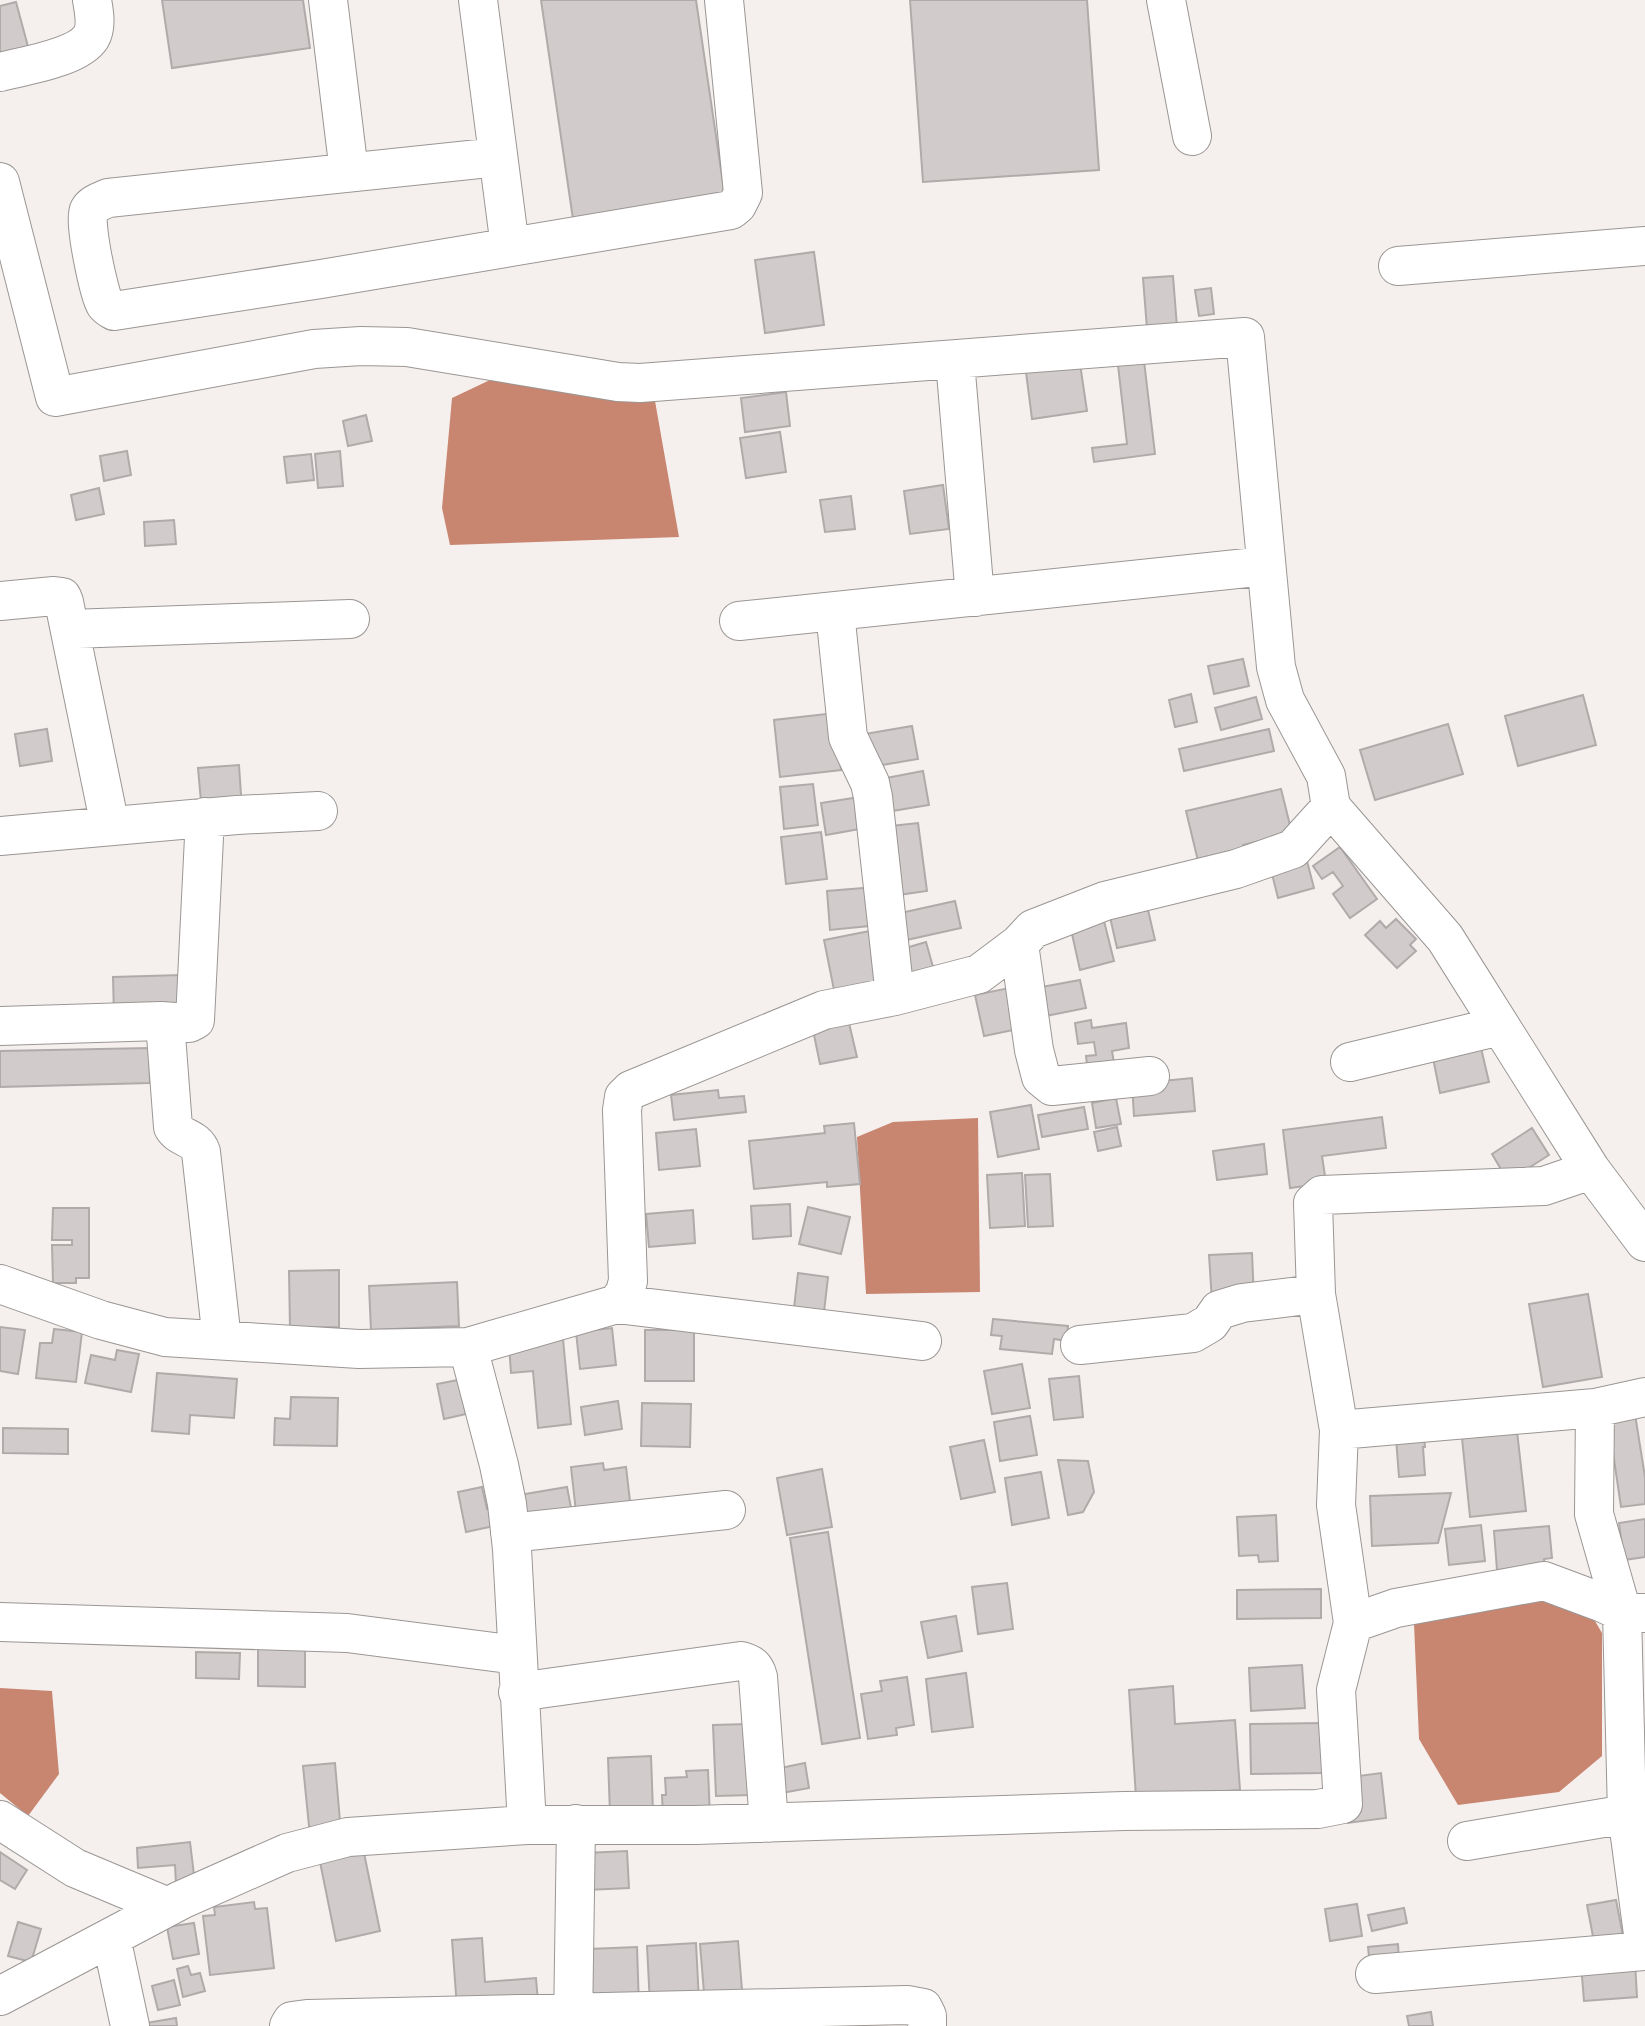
<svg xmlns="http://www.w3.org/2000/svg" width="1645" height="2026" font-family="'Exo 2',sans-serif">
<rect width="100%" height="100%" fill="#f5f0ee"/>
<path fill="#c88570" d="M490 380 655 401 679 537 450 545 442 508 452 398Z
M978 1118 980 1292 866 1294 857 1137 893 1122Z
M1578 1592 1602 1633V1756L1559 1792 1458 1805 1419 1739 1414 1624Z
M0 1688 52 1691 59 1774 28 1816 0 1793Z"/>
<path fill="#d1cccb" stroke="#b0abaa" stroke-width="2" d="M162 0H303L310 48 172 68Z
M541 0H696L726 204 574 226Z
M910 0H1087L1099 170 923 182Z
M16 2 30 54 0 62V6Z
M814 252 824 325 765 333 755 260Z
M1173 276 1177 327 1147 329 1143 278Z
M1211 288 1214 314 1199 316 1195 290Z
M1144 361 1155 454 1094 462 1092 448 1127 444 1118 365Z
M1080 364 1087 411 1032 419 1026 372Z
M786 392 790 426 745 432 741 398Z
M366 415 372 441 348 446 343 421Z
M780 432 786 472 746 478 740 438Z
M127 451 131 475 104 481 100 456Z
M340 451 343 486 318 488 315 454Z
M311 454 314 480 287 483 284 457Z
M943 485 949 529 910 534 904 491Z
M99 488 104 514 76 520 71 495Z
M851 496 855 529 825 532 820 500Z
M174 520 176 544 145 546 144 522Z
M1243 659 1249 686 1214 694 1208 666Z
M1191 694 1197 722 1175 727 1169 700Z
M1583 695 1596 745 1518 766 1505 716Z
M1256 697 1262 719 1221 730 1215 708Z
M835 713 841 770 780 777 774 720Z
M1448 724 1463 774 1375 800 1360 750Z
M912 726 918 759 864 768 859 735Z
M47 729 52 761 20 766 15 734Z
M1269 729 1274 751 1184 771 1179 749Z
M239 765 242 810 202 813 198 768Z
M923 771 929 805 892 811 886 778Z
M813 784 818 825 784 829 780 787Z
M1281 789 1292 833 1243 845 1245 854 1199 865 1186 811Z
M866 796 871 827 826 835 821 803Z
M918 823 927 891 891 896 882 827Z
M821 832 827 879 786 884 781 837Z
M1340 847 1377 899 1350 918 1333 894 1343 886 1333 872 1322 879 1313 866Z
M1307 861 1314 888 1278 898 1271 870Z
M875 887 879 925 830 930 827 891Z
M955 901 961 928 902 941 896 914Z
M1148 910 1155 940 1117 948 1110 917Z
M1103 917 1114 961 1080 970 1070 925Z
M1396 919 1416 939 1410 945 1416 951 1397 968 1365 935 1380 921 1386 928Z
M875 930 886 985 835 995 824 940Z
M926 942 935 974 907 981 899 950Z
M181 975 182 1014 114 1016 113 977Z
M1080 980 1086 1008 1041 1017 1036 988Z
M1019 986 1028 1027 984 1036 975 995Z
M1091 1020 1092 1028 1126 1023 1129 1048 1112 1051 1115 1069 1088 1073 1086 1056 1096 1055 1094 1042 1078 1044 1075 1023Z
M849 1023 857 1057 820 1064 813 1030Z
M149 1048 150 1083 0 1087V1051Z
M1481 1048 1489 1082 1440 1093 1433 1058Z
M1192 1078 1195 1111 1134 1116 1132 1084Z
M718 1090 719 1098 744 1096 746 1112 674 1120 671 1095Z
M1116 1098 1121 1124 1096 1128 1092 1103Z
M1031 1105 1039 1149 998 1157 990 1112Z
M1084 1107 1088 1129 1042 1137 1038 1115Z
M1382 1117 1386 1148 1322 1156 1326 1183 1290 1188 1283 1130Z
M854 1123 860 1184 827 1187V1182L754 1189 749 1141 825 1133 824 1126Z
M1117 1127 1121 1146 1098 1151 1094 1132Z
M1532 1128 1549 1155 1508 1181 1492 1154Z
M696 1129 700 1166 659 1170 656 1133Z
M1264 1144 1267 1174 1217 1180 1213 1151Z
M1022 1173 1025 1226 990 1228 987 1175Z
M1050 1174 1053 1226 1028 1227 1025 1175Z
M790 1204 791 1236 753 1239 751 1206Z
M808 1207 850 1217 841 1254 799 1244Z
M53 1208H89V1278H76V1283H53L52 1245H72V1240H52Z
M693 1210 695 1243 649 1247 646 1214Z
M1252 1253 1254 1299 1212 1301 1209 1255Z
M339 1270V1327L290 1328 289 1271Z
M798 1273 828 1277 823 1321 793 1317Z
M457 1282 459 1326 371 1330 369 1286Z
M1588 1294 1602 1377 1543 1387 1529 1304Z
M993 1319 1068 1326 1067 1341 1054 1339 1052 1354 1000 1349 1002 1336 991 1335Z
M0 1327 25 1330 18 1374 0 1371Z
M612 1328 616 1365 580 1369 576 1332Z
M54 1329 82 1332 76 1382 36 1378 40 1343H52Z
M645 1330H694V1381H645Z
M563 1339 571 1424 538 1428 533 1371 511 1373 509 1345Z
M117 1350 139 1354 131 1392 85 1383 91 1355 115 1360Z
M1022 1364 1030 1408 992 1414 984 1371Z
M157 1373 237 1379 234 1418 190 1415 189 1434 152 1431Z
M1079 1376 1083 1417 1054 1420 1049 1379Z
M458 1380 466 1414 444 1419 437 1384Z
M291 1397 338 1398 337 1446 274 1445 275 1418 290 1419Z
M618 1401 622 1429 585 1435 581 1407Z
M642 1403 691 1404 690 1447 641 1446Z
M1634 1408 1645 1477V1504L1621 1507 1607 1412Z
M1030 1416 1037 1455 1000 1461 994 1422Z
M3 1428 68 1429V1454L3 1453Z
M1517 1431 1526 1511 1470 1517 1462 1438Z
M1424 1436 1425 1447H1423L1425 1475 1399 1477 1396 1438Z
M984 1440 995 1492 961 1499 950 1447Z
M1058 1460 1088 1461 1094 1492 1083 1512 1068 1515Z
M603 1463 604 1470 626 1467 631 1510 577 1521 571 1467Z
M822 1469 832 1527 787 1535 777 1478Z
M1041 1472 1049 1518 1012 1525 1005 1478Z
M482 1487 487 1509 490 1508 494 1526 466 1532 458 1492Z
M567 1487 573 1518 518 1527 513 1496Z
M1451 1493 1438 1543 1372 1546 1370 1496Z
M1276 1515 1278 1561 1259 1562 1258 1555 1239 1556 1237 1517Z
M1645 1519V1557L1624 1560 1619 1523Z
M1481 1525 1485 1561 1449 1565 1445 1529Z
M1549 1526 1552 1558 1544 1559 1545 1566 1497 1570 1494 1531Z
M828 1532 860 1738 822 1744 790 1538Z
M1007 1583 1013 1629 978 1634 972 1587Z
M1321 1589V1618L1237 1619V1590Z
M956 1616 962 1651 928 1658 921 1622Z
M258 1645 305 1646V1687L258 1686Z
M196 1652 240 1653 239 1679 196 1678Z
M1302 1665 1305 1708 1251 1711 1249 1668Z
M966 1673 973 1727 932 1732 926 1679Z
M907 1677 914 1725 896 1728 897 1735 868 1739 861 1694 882 1691 880 1681Z
M1173 1686 1175 1724 1235 1720 1240 1790 1136 1797 1129 1690Z
M1324 1723V1773L1251 1774 1250 1724Z
M749 1724 752 1795 716 1796 713 1725Z
M651 1756 653 1812 610 1814 608 1758Z
M335 1763 341 1833 310 1836 303 1766Z
M805 1763 809 1788 771 1795 766 1771Z
M708 1770 710 1817 663 1819 662 1795H666L665 1778 687 1777 686 1771Z
M1381 1773 1386 1818 1348 1823 1343 1778Z
M190 1842 195 1883 176 1885 175 1865 138 1868 137 1848Z
M627 1851 629 1888 587 1890 586 1853Z
M0 1852 27 1870 15 1889 0 1880Z
M364 1853 380 1931 336 1941 320 1862Z
M1616 1900 1624 1941 1595 1947 1587 1905Z
M254 1902 255 1909 267 1908 274 1968 210 1975 203 1916 215 1915 214 1907Z
M1357 1904 1362 1936 1330 1941 1325 1909Z
M1404 1908 1407 1923 1372 1931 1368 1915Z
M18 1922 41 1929 31 1962 8 1956Z
M194 1923 199 1954 173 1959 167 1927Z
M482 1938 485 1982 536 1978 538 2002 457 2008 452 1940Z
M738 1941 743 2002 705 2005 700 1944Z
M696 1943 699 2002 650 2004 647 1946Z
M1398 1944 1399 1962 1370 1966 1368 1947Z
M637 1947 639 2007 591 2009 589 1949Z
M1635 1962 1637 1997 1584 2001 1581 1964Z
M188 1966 191 1975 200 1973 205 1991 183 1997 177 1969Z
M174 1980 180 2005 158 2010 152 1986Z
M1431 2012 1433 2026H1409L1407 2016Z
M176 2018 177 2026H140V2024Z"/>
<g fill="none" stroke-linecap="round" stroke-linejoin="round">
<g stroke="#9a9694" stroke-width="40">
<path id="minor" d="M328 0 349 172
M478 0 510 247
M1166 0 1192 136
M0 72C23 66 78 58 91 37 97 27 94 11 92 0
M498 157 108 198C102 201 93 203 89 210 83 220 99 294 105 304 108 308 111 309 114 311L321 279 731 210 737 205 743 193 724 0
M0 182 55 397 314 349 361 346 407 347 618 382 640 383 1245 337 1276 667 1285 700 1326 776 1331 807 1445 938 1591 1170 1645 1242
M1398 266 1645 246
M955 361 975 597
M0 601 54 596 62 597 64 602 110 826
M835 612 848 737 870 783 873 797 895 996
M739 621 1266 566
M71 629 350 619
M0 836 237 815 318 811
M1019 944 1034 1050 1041 1077 1052 1086 1150 1076
M165 1022 173 1127C180 1139 196 1137 201 1152L222 1340
M0 1026 161 1021 189 1023 195 1020 205 817
M1350 1062 1500 1026
M1591 1170 1544 1186 1322 1195 1313 1203 1316 1294 1339 1430 1595 1408
M0 1284 101 1320 165 1337 359 1349 468 1347
M617 1304 922 1341
M1080 1345 1193 1333 1210 1323 1219 1310 1242 1303 1316 1294
M1645 1397 1595 1408 1594 1514 1622 1612 1627 1814 1645 1949
M1339 1430 1336 1505 1353 1623
M510 1533 726 1510
M0 1622 347 1633 517 1655
M518 1692 741 1661C751 1664 755 1666 758 1677L769 1823
M0 1820 75 1868 168 1907
M527 1825 512 1549 507 1504 499 1465 468 1347 617 1304 625 1292 628 1281 622 1110 624 1097 631 1090 824 1010 895 996 979 974 1019 944 1033 929 1105 901 1236 869 1293 849 1331 807
M1467 1841 1627 1814
M111 1937 130 2026
M1375 1974 1645 1951
M0 1996 181 1900 287 1853 348 1837 527 1825H696L1124 1811 1318 1809 1343 1804 1336 1690 1353 1623 1396 1608 1544 1581 1603 1603 1622 1612 1645 1613
M289 2026 292 2021 307 2019 907 2005 923 2008 927 2016V2026
M573 2026 576 1824"/>
</g>
<use href="#minor" stroke="#fff" stroke-width="38"/>
</g>
</svg>
